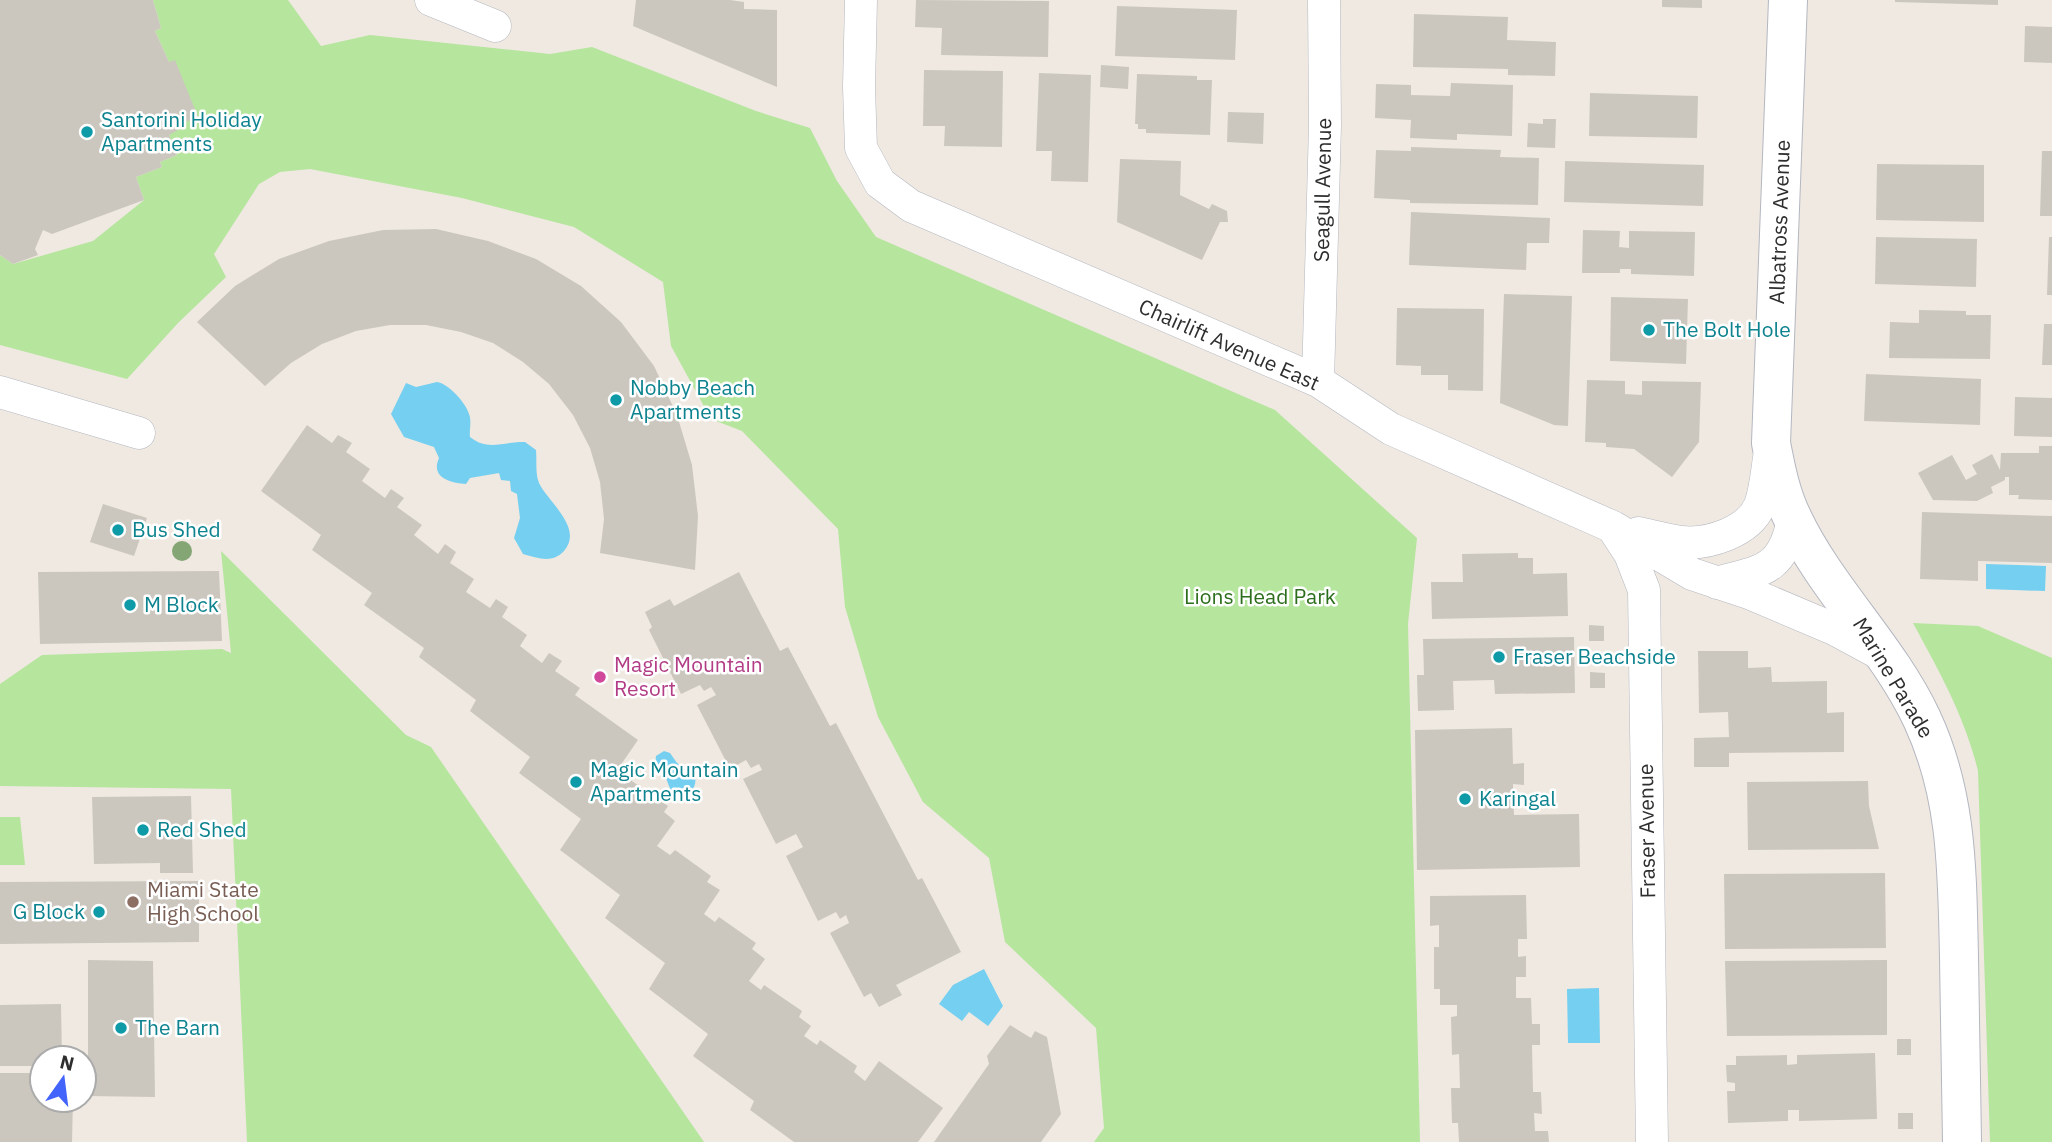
<svg xmlns="http://www.w3.org/2000/svg" width="2052" height="1142" font-family="'IBM Plex Sans',sans-serif">
<rect width="100%" height="100%" fill="#efe9e1"/>
<path fill="#b6e59e" d="M153 0H288L321 46 370 35 550 54 592 47 756 111 810 128 837 181 876 237 1275 410 1417 538 1408 624 1420 1142H1094L1104 1128 1096 1028 1005 942 989 858 923 802 878 717 845 607 838 529 742 431 711 419 671 346 663 282 574 227 462 198 310 169 280 172 259 184 214 254 226 277 178 323 127 379 0 345V255L13 264 93 241 144 200 136 177 162 167 160 162 177 155 169 135 176 126 169 62 155 31 161 28Z
M221 551 406 735 431 747 704 1142H247L231 789 0 786V684L42 655 222 649 231 653Z
M1913 623 1978 626 2052 658V1142H1990L1978 771C1965 717 1939 671 1913 623Z
M0 817H20L25 865H0Z"/>
<path fill="#75cff0" d="M437 382C448 383 466 403 469 414 472 421 469 430 470 437 488 452 505 441 525 442L536 450C537 461 535 473 539 483 548 502 584 528 564 551 552 564 538 558 523 554L514 538 520 518 517 494 511 491 510 481 501 480 499 473 470 478 466 484C451 483 430 478 439 458L434 447 404 437 391 414 406 383 416 387Z
M1986 564 2046 566 2045 591 1986 589Z
M664 751 670 753 677 763 694 773C698 784 693 792 684 798L672 794 666 778 655 767 656 756Z
M984 969 1003 1006 988 1026 969 1012 962 1021 939 1004 953 985Z
M1599 988 1600 1043H1568L1567 989Z"/>
<path fill="#cbc7bf" d="M0 0H153L161 28 155 31 169 62 175 60 198 117 176 126 178 130 169 135 177 155 160 162 162 167 136 177 144 200 52 234 43 230 35 249 38 255 13 264 0 255Z
M636 0H730L744 2V9L777 10V87L633 26Z
M916 0 1049 1 1048 57 941 55 942 28 915 27Z
M1662 0H1702V8L1662 7Z
M1895 0H1998V5L1895 2Z
M1117 6 1237 10 1235 60 1115 56Z
M1414 14 1508 17 1507 40 1556 42 1555 76 1508 75V69L1413 67Z
M2025 26 2052 27V63L2024 62Z
M1101 65 1129 67 1128 89 1100 87Z
M924 70 1003 71 1002 147 944 146 945 126H923Z
M1039 73 1091 75 1088 182 1051 181 1052 151H1036Z
M1137 74 1197 76V80H1212L1210 135 1146 133V129H1138V124H1135Z
M1451 83 1513 85 1512 136 1457 134V140L1410 138 1411 120 1375 118 1376 84 1411 85V95L1450 96Z
M1590 93 1698 96 1697 138 1589 136Z
M1228 112 1264 113 1263 144 1227 142Z
M1543 119H1556L1555 148 1527 147 1528 123 1543 124Z
M1411 147 1501 150 1500 157 1539 158 1538 205 1410 203V200L1374 198 1376 150 1411 151Z
M2042 151H2052V216H2040Z
M1120 159 1181 161 1180 195 1209 209 1212 204 1227 211 1228 222H1220L1202 260 1117 222Z
M1565 161 1704 165 1703 206 1564 202Z
M1877 164 1984 165V222L1876 220Z
M1411 212 1550 218 1549 243H1527L1526 270 1409 265Z
M436 229 488 241 536 259 581 286 621 322 654 366 677 415 692 465 698 516 695 570 600 553 604 519 600 482 590 448 573 415 549 384 523 362 493 343 461 332 426 325H390L356 331 322 344 291 363 265 386 197 322 235 286 279 259 329 241 383 230Z
M1583 230 1620 231 1619 247 1629 248V231L1695 232 1694 276 1631 274V269H1620V273H1582Z
M1876 237 1977 239 1976 287 1875 284Z
M2049 237H2052V295H2047Z
M1504 294 1572 296 1568 426 1554 425 1500 403Z
M1611 297 1688 299 1686 364 1610 361Z
M1397 308 1484 309 1483 391 1448 390V375H1421V366L1396 365Z
M1919 310 1966 311V315H1991L1990 359 1889 358 1890 322 1919 323Z
M2044 324H2052V365H2042Z
M1866 374 1981 379 1980 425 1864 421Z
M1587 380 1625 381V394L1642 395V381L1701 382 1699 442 1672 477 1634 449 1606 447V443L1585 442Z
M2015 397 2052 398V437L2014 436Z
M307 425 332 443 338 435 352 443 346 452 370 469 362 481 385 498 391 489 404 498 397 507 422 525 414 535 438 554 445 544 456 552 450 563 474 579 466 592 490 608 496 599 508 607 502 617 527 635 520 646 542 663 549 653 562 661 555 671 580 688 575 695 638 740 613 776 625 784 629 779 668 806 664 812 675 821 657 846 670 855 675 850 711 876 707 882 720 890 704 914 715 922 719 917 756 943 752 949 765 959 749 981 761 990 764 985 802 1011 799 1017 811 1026 804 1036 817 1045 820 1040 857 1066 854 1072 865 1081 879 1061 943 1108 918 1142H794L750 1110 754 1101 693 1056 708 1034 649 989 665 963 605 918 620 895 560 850 581 819 519 773 530 757 470 711 476 700 419 657 424 648 364 605 372 593 312 550 321 535 261 491Z
M2039 446H2052V500L2018 499 2019 495H2009V477H2005V480L1991 487 1993 493 1977 501 1933 500 1918 473 1952 455 1966 480 1977 474 1972 465 1992 454 2000 470 2001 453H2039Z
M103 504 147 518 134 556 90 542Z
M1922 512 2052 516V563L1978 561V581L1920 579Z
M1518 553V558H1533V574L1567 573 1568 616 1432 619 1431 582H1463L1462 554Z
M219 571 222 641 40 644 38 572Z
M739 572 780 651 788 647 830 726 836 723 918 880 922 878 961 952 896 985 902 995 879 1007 871 993 864 997 830 933 849 923 846 915 840 919 836 912 818 921 786 856 803 847 796 834 776 844 743 779 762 770 759 764 751 768 746 760 730 769 697 705 716 695 711 687 704 691 700 685 681 694 649 630 652 627 645 612 670 599 674 606Z
M1589 625 1604 626V641H1589Z
M1574 637 1575 693 1495 694 1494 680 1453 681 1454 710 1418 711 1417 675H1424L1423 639Z
M1698 651H1748V668L1771 667 1772 682 1827 681V713L1844 712V752L1729 753V767H1694V738L1729 737 1728 712 1699 713Z
M1590 672 1605 673V688H1590Z
M1512 728 1513 764 1524 763V785L1513 784 1514 815 1579 814 1580 867 1417 870 1415 730Z
M1868 781 1869 806 1879 849 1748 850 1747 782Z
M191 796 193 873H160V863L94 864 92 797Z
M1885 873 1886 948 1725 949 1724 874Z
M199 881V942L0 944V882Z
M1526 895 1527 939H1518V957L1526 956V977H1516V998H1531L1532 1024H1540V1045H1532L1533 1092H1541L1542 1114 1534 1113 1535 1131H1548L1549 1142H1459L1458 1123H1452L1451 1088H1460L1459 1054 1452 1055 1451 1017 1457 1016V1005H1440V989H1434V947H1439V925L1430 926V896Z
M88 960 153 961 155 1097 88 1096Z
M1887 960V1035L1727 1036 1725 961Z
M61 1004 62 1058H42V1066H0V1005Z
M1010 1025 1031 1038 1035 1031 1047 1037 1061 1114 1041 1142H934L989 1064 987 1056Z
M1897 1039H1911V1055H1897Z
M1875 1053 1877 1119 1799 1121V1110H1788V1121L1728 1123 1727 1091H1735V1083L1727 1082 1726 1065H1736V1056L1787 1055V1065L1797 1064V1055Z
M0 1073H42V1100H73L72 1142H0Z
M1898 1113H1913V1129H1898Z"/>
<g fill="none" stroke-linecap="round" stroke-linejoin="round">
<g stroke="#b4b7c1" stroke-width="33">
<path id="minor" d="M431 0 495 26
M861 0 859 87 861 148 880 183 911 206 1318 381 1391 429 1613 527 1692 574 1749 593 1834 629 1884 656
M1318 381 1325 125 1324 0
M0 392 139 433
M1615 531 1630 554 1644 590 1652 1142
M1638 533C1652 536 1667 540 1681 542 1708 545 1749 532 1760 505 1766 489 1767 468 1770 452
M1717 583C1762 570 1782 572 1793 520"/>
</g>
<g stroke="#b4b7c1" stroke-width="40">
<path id="tertiary" d="M1788 0 1771 443C1776 469 1781 495 1793 519 1826 589 1889 648 1922 719 1958 796 1957 873 1959 957 1960 1019 1961 1080 1962 1142"/>
</g>
<use href="#minor" stroke="#fff" stroke-width="32"/>
<use href="#tertiary" stroke="#fff" stroke-width="38"/>
</g>
<circle fill="#84a574" cx="182" cy="551" r="10"/>
<g fill="#0f9aa8" stroke="#fff" stroke-width="2.5">
<circle cx="87" cy="132" r="7"/>
<circle cx="1649" cy="330" r="7"/>
<circle cx="616" cy="400" r="7"/>
<circle cx="118" cy="530" r="7"/>
<circle cx="130" cy="605" r="7"/>
<circle cx="1499" cy="657" r="7"/>
<circle cx="576" cy="782" r="7"/>
<circle cx="1465" cy="799" r="7"/>
<circle cx="143" cy="830" r="7"/>
<circle cx="99" cy="912" r="7"/>
<circle cx="121" cy="1028" r="7"/>
</g>
<circle fill="#d1479c" stroke="#fff" stroke-width="2.5" cx="600" cy="677" r="7"/>
<circle fill="#8d6e63" stroke="#fff" stroke-width="2.5" cx="133" cy="902" r="7"/>
<g text-anchor="middle" stroke-width="5" stroke-linejoin="round" paint-order="stroke">
<g font-size="21" fill="#0d838f" stroke="#fff" text-anchor="start">
<text x="101" y="127">Santorini Holiday<tspan x="101" dy="24">Apartments</tspan></text>
<text x="1663" y="337">The Bolt Hole</text>
<text x="630" y="395">Nobby Beach<tspan x="630" dy="24">Apartments</tspan></text>
<text x="132" y="537">Bus Shed</text>
<text x="144" y="612">M Block</text>
<text x="1513" y="664">Fraser Beachside</text>
<text x="590" y="777">Magic Mountain<tspan x="590" dy="24">Apartments</tspan></text>
<text x="1479" y="806">Karingal</text>
<text x="157" y="837">Red Shed</text>
<text x="85" y="919" text-anchor="end">G Block</text>
<text x="135" y="1035">The Barn</text>
</g>
<g font-size="21" fill="#2e2e2e" stroke="#fff">
<text transform="translate(1323 190) rotate(-89)" y="7">Seagull Avenue</text>
<text transform="translate(1780 222) rotate(-88)" y="7">Albatross Avenue</text>
<text transform="translate(1229 345) rotate(24)" y="7">Chairlift Avenue East</text>
<text transform="translate(1893 678) rotate(59)" y="7">Marine Parade</text>
<text transform="translate(1647 831) rotate(-91)" y="7">Fraser Avenue</text>
</g>
<g font-size="21" fill="#2c6e1b" stroke="#fff">
<text x="1260" y="604">Lions Head Park</text>
</g>
<g font-size="21" fill="#b23c85" stroke="#fff" text-anchor="start">
<text x="614" y="672">Magic Mountain<tspan x="614" dy="24">Resort</tspan></text>
</g>
<g font-size="21" fill="#785e54" stroke="#fff" text-anchor="start">
<text x="147" y="897">Miami State<tspan x="147" dy="24">High School</tspan></text>
</g>
</g>
<g transform="translate(63 1079) rotate(14)"><circle r="33" fill="#ffffff" stroke="#ababab" stroke-width="2"/>
<path d="M0-5L12 26L0 18L-12 26Z" fill="#4264fb"/>
<text y="-10" font-size="19" font-weight="bold" text-anchor="middle" fill="#2e2e2e">N</text>
</g>
</svg>
